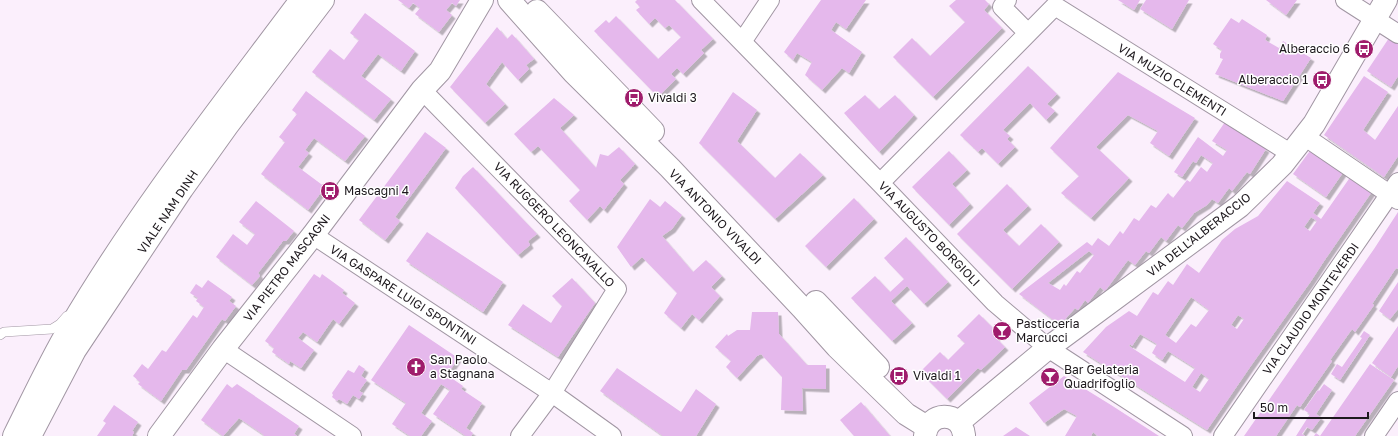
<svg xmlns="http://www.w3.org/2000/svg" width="1398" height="436" font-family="'Golos Text',sans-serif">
<defs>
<filter id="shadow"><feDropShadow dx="3.5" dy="3.5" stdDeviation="0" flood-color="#0004"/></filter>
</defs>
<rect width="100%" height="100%" fill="#fbeffc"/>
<path fill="#e5b8ec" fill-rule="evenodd" filter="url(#shadow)" d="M398 0H460L456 6 452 3 446 10 452 15 439 32 415 14 420 8 413 3 409 8Z
M637 0H675L713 39 701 50 704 53 683 74 677 68 671 74 676 79 658 97 594 31 606 20 609 23 616 16 658 59 681 37 669 25 665 28 655 18 649 24 636 10 640 7 635 2Z
M821 0H866L846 29 836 22 831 30 862 52 849 73 842 68 822 90 805 75 812 62 797 53 793 60 784 52Z
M956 0H985L989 4 984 10 1002 28 933 97 893 57 912 38 930 56 965 22 949 6Z
M1118 0H1140L1134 10Z
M1146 0H1189L1172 29 1140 9Z
M1266 0H1297L1286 15Z
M365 13 415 51 401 71 378 54 361 76 391 99 374 120 312 72 330 49 344 60 359 40 350 33Z
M1231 18 1239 23 1242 19 1267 35 1265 40 1279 48 1283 41 1311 58 1283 101 1215 74 1223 59 1220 58V54L1222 50 1213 44Z
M497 27 507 39 512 34 534 59 526 65 529 69 518 80 502 62 486 84 505 104 485 123 450 87Z
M1389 38 1398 43V76L1391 87 1367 71Z
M1028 66 1057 94 1047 104 1055 111 1046 120 1030 103 1003 130 1010 136 1007 139 1015 147 998 164 982 148 978 152 960 135Z
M1118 72 1195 118 1169 156 1150 143 1158 131 1128 115 1096 147 1129 178 1091 218 1061 193 1079 176 1050 148Z
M1364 76 1388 92 1363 130 1375 140 1398 106V156L1384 177 1324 135Z
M306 91 365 136 345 161 314 138 305 150 309 153 298 167 325 187 308 210 261 174 285 142 279 137 297 114 292 110Z
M733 92 757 110 737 141 775 178 800 153 823 175 775 219 699 143Z
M865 95 879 109 895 95 914 115 879 152 844 113Z
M554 98 574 115 560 128 596 168 600 154 608 156 619 147 635 164 620 180 624 184 604 210 600 206 587 220 569 201 580 190 538 146 531 152 514 134Z
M1225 122 1266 149 1250 174 1247 172 1232 191 1229 188 1218 203 1212 199 1207 205 1194 213 1182 228 1178 225 1166 241 1161 237 1149 253 1146 251 1135 265 1128 260 1105 291 1100 287 1088 303 1085 300 1078 310 1075 308 1060 325 1019 294 1087 242 1092 246 1098 238 1109 246 1120 231 1123 234 1134 218 1139 221 1151 205 1156 208 1168 193 1173 198 1187 180 1190 182 1201 167 1207 172 1213 163 1201 155 1196 163 1193 161 1182 177 1174 172 1198 137 1223 156 1227 150 1212 141ZM1089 251 1094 255 1080 273 1077 271 1066 286 1064 284 1060 290 1048 283Z
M425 132 446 148 395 217 400 221 385 240 359 220Z
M1312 148 1344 171 1326 197 1293 174Z
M949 151 967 170 952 184 970 204 949 225 912 187Z
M473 167 537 234 528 241 530 245 518 255 455 188 463 176Z
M1351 176 1373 190 1324 261 1311 281 1250 367 1207 430 1083 352 1106 327 1129 311 1137 316 1153 292 1158 295 1168 281 1173 285 1187 264 1199 273 1222 240 1235 229 1258 216 1287 181 1320 203 1313 213 1321 219ZM1311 217 1317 221 1310 231 1304 227ZM1191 297 1209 310 1196 327 1191 324 1176 343 1165 335ZM1238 315 1244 319 1237 329 1231 325ZM1140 334 1157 344 1152 353 1162 360 1168 351 1195 368 1185 382 1129 346 1130 344 1132 346ZM1201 373 1209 379 1200 392 1192 387Z
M1007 184 1028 206 1003 230 1019 246 1041 224 1059 242 1012 289 957 234Z
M854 198 874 219 826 267 805 246Z
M650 199 660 207 665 201 682 215 672 229 662 236 693 272 706 260 722 276 711 287 720 296 699 320 692 314 681 328 664 313 677 293 642 257 631 267 617 247Z
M256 201 294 231 286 241H283L258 273 260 276 252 285 216 257 233 234 247 245 255 234 239 222Z
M1398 212V269L1396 268 1372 304 1374 305 1355 332 1352 329 1330 360 1332 361 1300 407 1297 405 1276 436H1244L1374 249Z
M427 232 503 282 483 312 406 261Z
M906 237 948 282 924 304 907 286 891 301 912 323 892 341 851 298 875 276 890 292 904 279 884 258Z
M314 274 320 278 322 274 344 290 342 293 355 303 339 324 333 319 317 342 303 332 298 338 314 350 301 368 290 361 289 364 272 352 274 348 265 341Z
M572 278 595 303 558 357 508 325 523 304 551 323 562 306 552 296Z
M208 280 232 297 229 301 236 306 225 321 222 319 186 370H182L161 401 138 384 140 382 133 376 142 364 148 369 162 350 166 352 193 315 197 318 204 307 196 301 198 298 190 293 196 284 202 288Z
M1398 282V309L1390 319 1379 311Z
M752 312H778L779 334 807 365H826V389L802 388 803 411 781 410 782 377 761 354 757 356 737 378 726 367 731 361 715 347 727 334 728 336 737 330H750Z
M979 314 999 334 996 338 1005 347 981 370 978 368 947 399 920 372 940 352 948 360 965 343 957 336Z
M409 325 458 358 447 375 463 386 461 389 482 403 466 428 473 433 471 436H466L433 414 450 390 441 384 421 413 432 421 421 436H410L392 424 406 403 371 380Z
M1398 326V366L1391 377 1372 363Z
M1364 331 1370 335 1340 380 1331 374 1337 364 1342 367 1362 338 1360 337Z
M1370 364 1394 380 1355 436H1314L1316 433 1320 436Z
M359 365 365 369 361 376 367 380 359 391 363 393 359 399 353 395 347 404 339 399 337 401 332 397 333 395 332 393 348 370 354 373Z
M617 368 681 412 696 389 716 404 696 436H663L600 391Z
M1064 376 1111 405 1159 436H1098L1093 432 1091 436H1065L1077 416 1064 409 1044 423 1029 403Z
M227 384 232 388 237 384 299 426 294 434 297 436H263L264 435 239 418 223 436 201 420Z
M1324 384 1332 390 1316 414 1321 418 1312 430 1307 427 1302 434 1305 436H1296L1310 414 1304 410 1318 390 1319 391Z
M861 402 890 436H854L840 420Z
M114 405 138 422 132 431 134 432 132 436H97L106 423 103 421Z
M1016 427 1030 436H1003Z"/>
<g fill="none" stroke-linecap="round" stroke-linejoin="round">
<g stroke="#a196a3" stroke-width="10">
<path id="lane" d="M0 335 4 332 52 329 60 324 67 316"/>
</g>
<g stroke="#a196a3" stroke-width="20">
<path id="street" d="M701 0 880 183 995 303 1048 348 1183 436
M1007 0 1002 7 1028 33
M1345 0 1398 34
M742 42 770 0
M422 90 617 289 552 393 520 436
M1304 136 1398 200
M880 183 1055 6 1290 153
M313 235 552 393 612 436
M223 349 352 436
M1223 436 1398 182
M1374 436 1398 401"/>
</g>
<g stroke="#a196a3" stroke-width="24">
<path id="secondary" d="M509 0 574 73 670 168 802 308 837 347 906 414 927 427
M537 11 653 131
M816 302 878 367
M959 422 1048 348 1240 206 1282 165 1314 124 1386 0
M159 436 223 349 313 235 422 90 440 71 482 0
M925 436C927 411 961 410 964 435"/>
</g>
<g stroke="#a196a3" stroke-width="24">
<path id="primary" d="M14 436C32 400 49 363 69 329 137 213 221 107 301 0
M30 436 75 350 182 189 227 126 323 0"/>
</g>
<use href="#lane" stroke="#fff" stroke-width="9"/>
<use href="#street" stroke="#fff" stroke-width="18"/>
<use href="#secondary" stroke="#fff" stroke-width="22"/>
<use href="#primary" stroke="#fff" stroke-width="22"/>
</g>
<defs>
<g id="bus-disc" transform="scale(1)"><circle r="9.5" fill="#9f1c6c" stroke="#fff"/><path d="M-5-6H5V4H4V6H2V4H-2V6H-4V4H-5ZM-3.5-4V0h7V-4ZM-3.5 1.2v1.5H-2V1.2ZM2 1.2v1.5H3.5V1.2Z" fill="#fff"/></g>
<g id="bar-disc" transform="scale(1)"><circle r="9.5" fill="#9f1c6c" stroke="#fff"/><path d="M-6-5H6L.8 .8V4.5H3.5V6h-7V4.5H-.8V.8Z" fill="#fff"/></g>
<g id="church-disc" transform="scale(1)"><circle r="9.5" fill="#9f1c6c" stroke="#fff"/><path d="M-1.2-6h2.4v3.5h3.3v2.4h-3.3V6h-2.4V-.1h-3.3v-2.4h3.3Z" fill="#fff"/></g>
</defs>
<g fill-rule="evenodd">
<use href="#bus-disc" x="1364" y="49"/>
<use href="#bus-disc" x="1322" y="80"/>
<use href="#bus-disc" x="634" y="98"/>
<use href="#bus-disc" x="330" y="191"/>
<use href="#bar-disc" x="1002" y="331"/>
<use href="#church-disc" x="416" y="367"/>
<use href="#bus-disc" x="899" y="376"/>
<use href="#bar-disc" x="1050" y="377"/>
</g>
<g text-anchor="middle" stroke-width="3" stroke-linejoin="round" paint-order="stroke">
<g font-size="12" fill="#1d181d" stroke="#fff" text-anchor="start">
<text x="1350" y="53" text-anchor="end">Alberaccio 6</text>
<text x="1308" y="84" text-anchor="end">Alberaccio 1</text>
<text x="648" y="102">Vivaldi 3</text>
<text x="344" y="195">Mascagni 4</text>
<text x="1016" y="328">Pasticceria<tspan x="1016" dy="14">Marcucci</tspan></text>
<text x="430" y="364">San Paolo<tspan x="430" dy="14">a Stagnana</tspan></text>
<text x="1064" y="374">Bar Gelateria<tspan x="1064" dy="14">Quadrifoglio</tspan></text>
<text x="913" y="380">Vivaldi 1</text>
</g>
<g font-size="12" fill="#1d181d" stroke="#fff">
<text transform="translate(1172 80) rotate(32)" y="4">VIA MUZIO CLEMENTI</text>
<text transform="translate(168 212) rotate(-56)" y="4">VIALE NAM DINH</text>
<text transform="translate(715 217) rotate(46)" y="4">VIA ANTONIO VIVALDI</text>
<text transform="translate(554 225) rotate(46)" y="4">VIA RUGGERO LEONCAVALLO</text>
<text transform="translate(929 234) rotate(46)" y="4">VIA AUGUSTO BORGIOLI</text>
<text transform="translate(1199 235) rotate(-38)" y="4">VIA DELL'ALBERACCIO</text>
<text transform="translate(287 268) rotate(-52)" y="4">VIA PIETRO MASCAGNI</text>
<text transform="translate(403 295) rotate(33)" y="4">VIA GASPARE LUIGI SPONTINI</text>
<text transform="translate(1311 309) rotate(-55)" y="4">VIA CLAUDIO MONTEVERDI</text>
</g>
</g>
<path d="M1254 412v6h114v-6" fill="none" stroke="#1d181d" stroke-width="2"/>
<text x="1260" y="412" font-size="12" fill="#1d181d" stroke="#ffffff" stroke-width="3" paint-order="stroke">50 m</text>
</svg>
